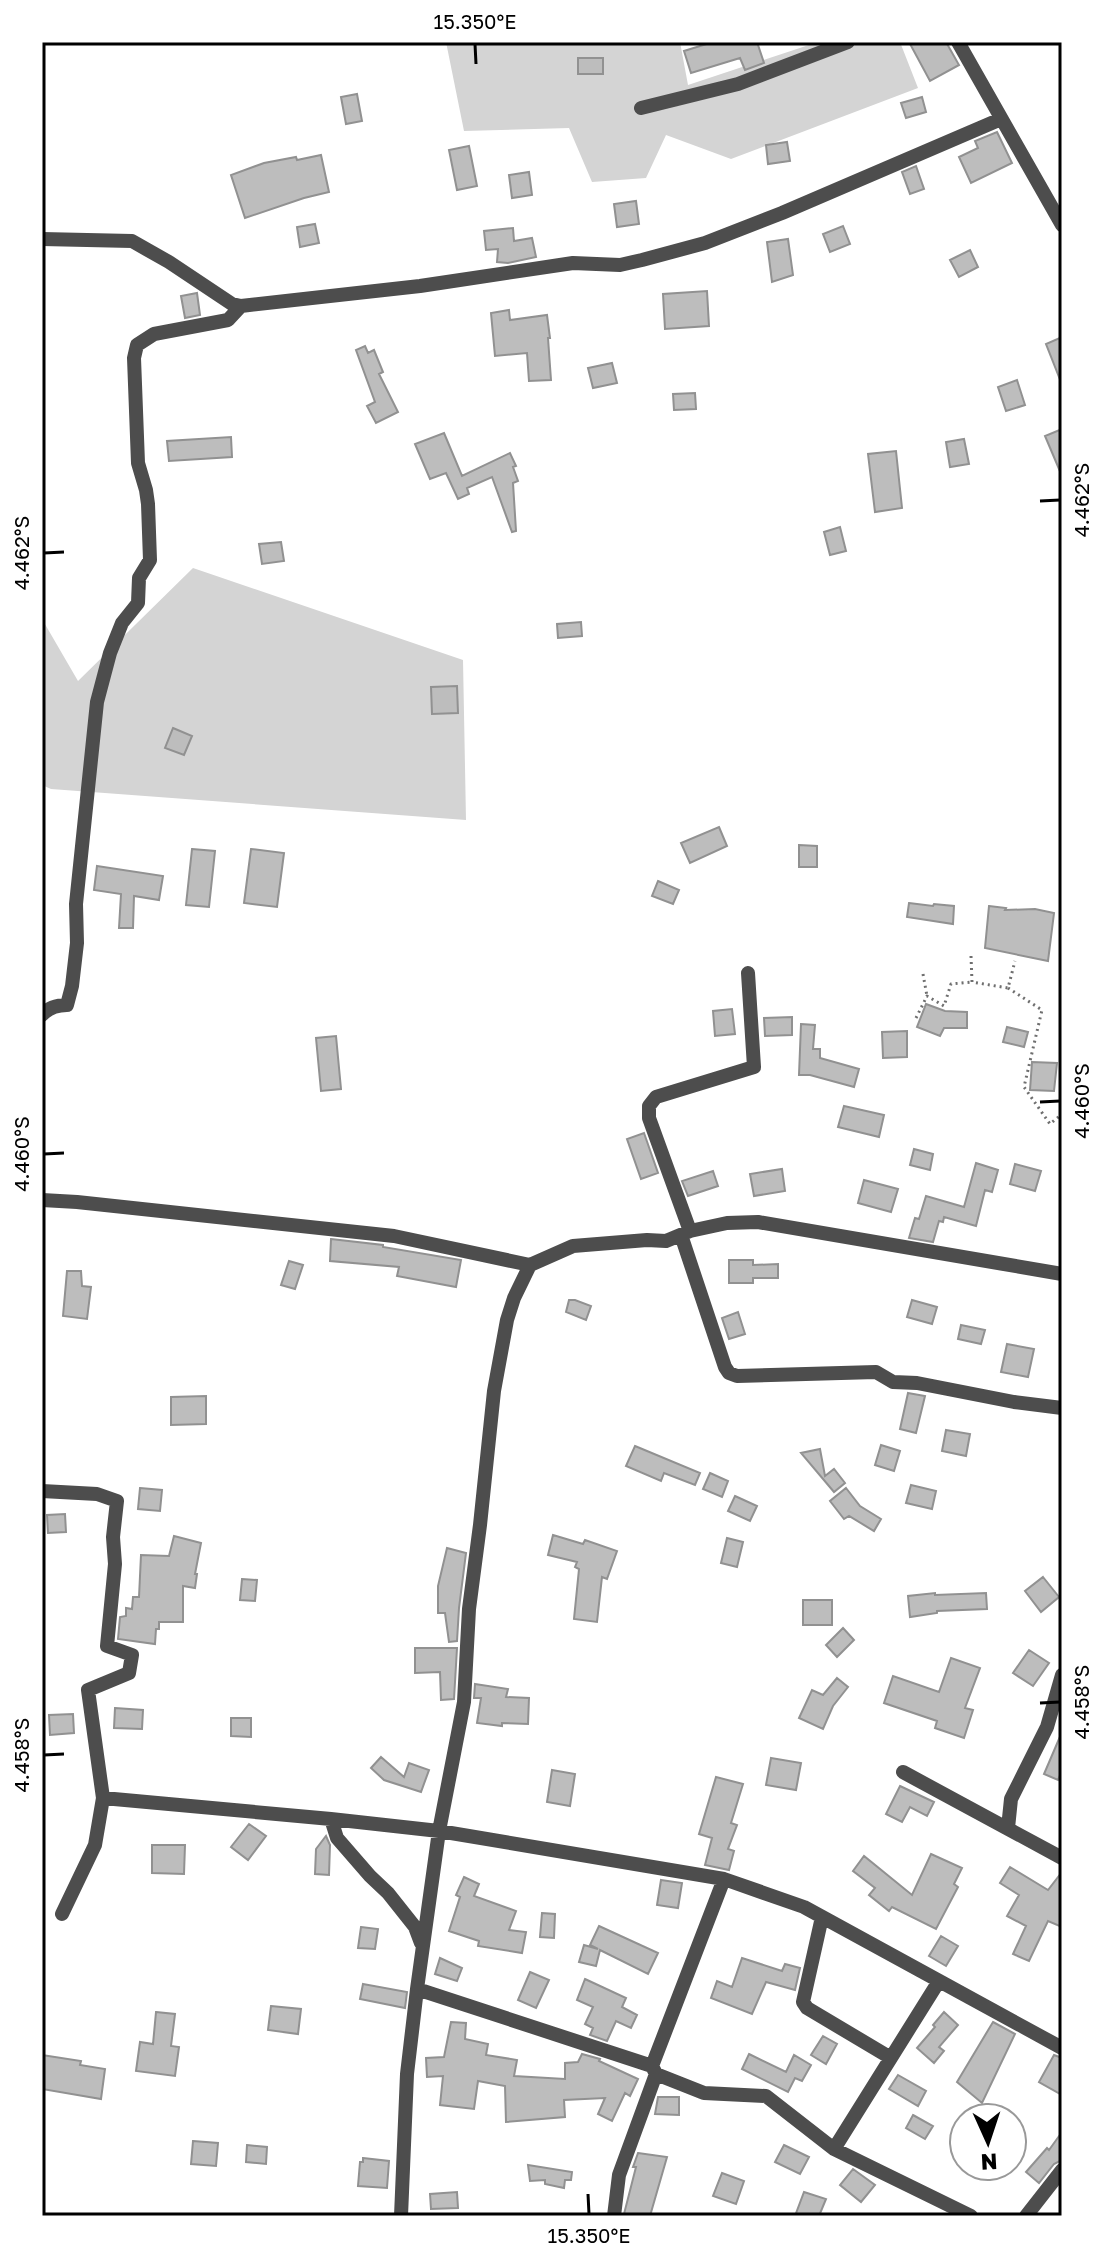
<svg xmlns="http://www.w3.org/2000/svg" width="1104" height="2258" font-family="'Golos Text',sans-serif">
<rect width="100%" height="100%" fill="#fff"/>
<path fill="#d4d4d4" d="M446 42H680L688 85 818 42H900L918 88 731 159 666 135 646 178 592 182 569 128 464 131Z
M193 568 463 660 466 820 51 789 42 785V619L78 681Z"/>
<path fill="#bdbdbd" stroke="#919191" stroke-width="2" d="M713 42H757L764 63 745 70 740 58 691 73 684 51Z
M909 42H946L959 65 930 81Z
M578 58H603V74H578Z
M357 94 362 121 346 124 341 97Z
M922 97 926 112 906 118 901 103Z
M997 132 1012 163 971 183 959 157 978 148 975 141Z
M787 142 790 161 768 164 766 145Z
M469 146 477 186 457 190 449 150Z
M321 155 329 192 304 198 245 218 231 175 264 163 296 157 297 160Z
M916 166 924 189 910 194 902 172Z
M529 172 532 195 512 198 509 175Z
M636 201 639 224 617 227 614 204Z
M315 224 319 243 300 247 297 227Z
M843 226 850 244 830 252 823 234Z
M513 228 514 241 532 238 536 257 508 263 497 262 498 249 486 250 484 231Z
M788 239 793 275 772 282 767 242Z
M970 250 978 267 959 277 950 260Z
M707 291 709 326 665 329 663 294Z
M197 293 200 315 185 318 181 296Z
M509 310 510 320 547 315 550 338H548L551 380 529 381 527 353 495 356 491 313Z
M1062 337V382H1061L1046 344Z
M365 346 368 353 374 350 383 372 379 374 398 412 376 423 367 406 375 402 356 350Z
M612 363 617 383 593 388 588 368Z
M1017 380 1025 405 1006 411 998 387Z
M695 393 696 409 674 410 673 394Z
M1062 429V476L1045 436Z
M444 433 462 476 510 453 516 466 513 467 518 481 513 483 516 531 512 532 492 477 467 488 469 494 458 499 446 473 430 479 415 444Z
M231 437 232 457 169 461 167 441Z
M964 439 969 464 950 467 946 442Z
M896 451 902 508 875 512 868 454Z
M840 527 846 551 830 555 824 532Z
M281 542 284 561 262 564 259 544Z
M581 622 582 636 558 638 557 624Z
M457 686 458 713 432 714 431 687Z
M173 728 192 736 184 755 165 748Z
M719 827 727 846 690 863 681 843Z
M799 845 817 846V867H799Z
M192 849 215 851 209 907 186 905Z
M251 849 284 853 277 907 244 903Z
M97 866 163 876 159 900 134 896 133 928H119L121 894 94 890Z
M658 881 679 890 673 904 652 896Z
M909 903 933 906 934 904 954 906 953 924 907 917Z
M989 906 1006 908 1005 910 1035 909 1054 913 1048 961 985 948Z
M926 1004 945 1011 967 1012V1028H944L940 1036 917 1027Z
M732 1009 735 1034 715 1036 713 1011Z
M792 1017V1035L765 1036 764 1018Z
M801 1024 815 1025 813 1049H820V1058L859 1069 854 1087 810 1075H799Z
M1007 1027 1028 1032 1024 1047 1003 1042Z
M907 1031V1057L883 1058 882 1032Z
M336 1036 341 1089 321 1091 316 1038Z
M1032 1062 1057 1063 1054 1091 1030 1090Z
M844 1106 884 1115 879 1137 838 1127Z
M644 1133 658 1173 641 1179 627 1139Z
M914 1149 933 1154 930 1170 910 1165Z
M976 1163 998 1170 992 1192 985 1190 976 1226 944 1217 943 1222 939 1221 933 1242 909 1238 915 1218 919 1219 926 1196 964 1207Z
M1015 1164 1041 1171 1035 1191 1010 1184Z
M782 1169 785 1191 754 1196 750 1174Z
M713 1171 718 1186 688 1196 682 1181Z
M864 1180 898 1189 891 1212 858 1203Z
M331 1239 383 1245V1247L461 1260 456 1287 397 1276 399 1267 330 1261Z
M729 1260H753V1265L778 1264V1278H753V1283H729Z
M289 1261 303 1265 295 1289 281 1285Z
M67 1271H81L82 1286 91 1287 87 1319 63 1316Z
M569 1300H575L591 1306 586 1320 566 1312Z
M912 1300 937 1307 932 1324 907 1317Z
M738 1312 745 1334 729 1339 722 1318Z
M961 1325 985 1330 981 1344 958 1339Z
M1007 1344 1034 1349 1028 1377 1001 1372Z
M908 1393 925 1396 916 1433 900 1429Z
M206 1396V1424L171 1425V1397Z
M946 1430 970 1434 966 1456 942 1451Z
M881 1445 900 1451 894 1471 875 1465Z
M635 1446 700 1473 695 1485 664 1473 661 1481 626 1466Z
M820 1449 825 1476 834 1469 845 1483 834 1492 801 1453Z
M710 1473 728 1481 722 1497 703 1489Z
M911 1485 936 1491 932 1509 906 1503Z
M140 1488 162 1490 160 1511 138 1509Z
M846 1488 860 1506 881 1519 874 1531 849 1516 844 1519 830 1501Z
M735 1496 757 1506 750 1521 728 1511Z
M65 1514 66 1532 48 1533 47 1515Z
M553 1535 583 1544 585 1540 617 1551 607 1579 602 1577 597 1622 574 1619 579 1569 575 1567 577 1562 548 1555Z
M174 1536 201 1543 195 1574H197L195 1588 183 1586V1622H159V1629H156L155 1644 118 1639 120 1617 126 1616V1608L132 1609 133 1597H139L141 1555 169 1556Z
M727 1538 743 1542 737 1567 721 1563Z
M447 1548 466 1553 459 1608 457 1641 449 1642 445 1613H438V1586Z
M1043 1577 1059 1597 1041 1612 1025 1591Z
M242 1579 257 1580 255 1601 240 1600Z
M935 1593V1595L986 1593 987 1609 937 1611V1613L910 1617 908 1596Z
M803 1600H832V1625H803Z
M843 1628 854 1640 837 1657 826 1645Z
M415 1648H457L454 1699 441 1700 440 1672 415 1673Z
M1029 1650 1049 1663 1033 1686 1013 1673Z
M951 1658 980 1668 965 1708 973 1710 964 1738 935 1728 937 1721 884 1703 893 1676 939 1692Z
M837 1678 848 1687 833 1706 823 1729 799 1718 812 1690 823 1695Z
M475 1684 508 1689 506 1697 529 1698 528 1724 502 1723V1726L477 1723 481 1698H474Z
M115 1708 143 1710 142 1729 114 1728Z
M73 1714 74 1733 50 1735 49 1715Z
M231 1718H251V1737L231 1736Z
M1062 1732V1770L1058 1780 1044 1774Z
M381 1757 404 1777 409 1763 429 1770 421 1792 384 1780 371 1768Z
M771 1758 801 1763 796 1790 766 1785Z
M552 1770 575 1774 570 1806 547 1802Z
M716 1777 743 1784 731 1823 737 1825 728 1849 734 1851 729 1870 705 1865 712 1838 699 1834Z
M900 1786 934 1802 927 1816 910 1807 902 1822 886 1814Z
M249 1824 266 1836 248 1860 231 1847Z
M326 1836 330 1845 329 1875 315 1874 316 1849Z
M152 1845H185L184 1874 152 1873Z
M931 1854 962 1868 954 1884 958 1887 936 1929 892 1907 889 1911 869 1895 875 1888 853 1871 864 1856 912 1895Z
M1010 1867 1048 1890 1062 1872V1927L1048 1921 1029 1961 1013 1954 1026 1926 1007 1916 1019 1895 1000 1883Z
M464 1877 479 1884 474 1896 516 1911 509 1930 526 1932 522 1953 478 1946 479 1941 449 1931 460 1897 456 1895Z
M661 1880 682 1883 678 1908 657 1905Z
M542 1913 555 1914 554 1938 540 1937Z
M599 1926 658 1953 648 1974 600 1950 596 1966 579 1962 584 1945 598 1949 590 1945Z
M361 1927 378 1929 375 1949 358 1948Z
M941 1936 958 1946 946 1966 929 1956Z
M440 1958 462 1968 457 1981 435 1974Z
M742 1958 782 1971 785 1964 800 1968 795 1990 766 1982 752 2014 711 1998 717 1981 732 1987Z
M530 1972 549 1980 536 2008 518 2000Z
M585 1979 626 1998 622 2007 637 2015 631 2028 616 2021 607 2041 590 2035 593 2028 585 2024 593 2007 577 2000Z
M363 1984 407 1992 405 2008 360 1999Z
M271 2006 301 2009 298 2034 268 2030Z
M156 2012 175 2014 171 2046 179 2047 175 2076 136 2071 140 2042 153 2044Z
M944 2012 958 2025 939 2047 944 2051 934 2063 917 2048 935 2027 933 2025Z
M451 2022 466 2023 465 2039 488 2044 486 2055 517 2060 514 2076 565 2079V2063L578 2062 582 2054 600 2059 599 2061 638 2079 630 2096 625 2093 612 2121 598 2114 605 2098 564 2100 565 2117 506 2122 505 2086 478 2081 474 2109 440 2105 443 2076 427 2077 426 2058 444 2057Z
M993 2022 1015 2034 982 2103 957 2082Z
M823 2036 837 2044 826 2064 811 2055Z
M749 2054 786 2072 794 2055 811 2065 802 2081 795 2078 788 2092 742 2069Z
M42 2055 81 2061 80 2065 105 2069 101 2099 42 2089Z
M1054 2055 1062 2058V2095L1039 2082Z
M898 2075 926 2091 918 2106 889 2089Z
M658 2097H679V2115L655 2114Z
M913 2115 933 2126 925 2139 906 2128Z
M1062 2132V2160L1054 2164 1039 2183 1026 2172 1047 2148 1049 2150Z
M193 2141 218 2143 216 2166 191 2164Z
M247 2145 267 2147 266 2164 246 2162Z
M784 2145 809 2157 800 2174 775 2162Z
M638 2153 667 2157 650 2216 624 2214 636 2167H633Z
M363 2158 389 2161 387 2188 358 2186 360 2162H363Z
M528 2165 572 2172 571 2180H565L564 2188 545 2184V2180L530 2181Z
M853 2169 875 2185 861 2202 840 2185Z
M722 2173 744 2181 736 2204 713 2196Z
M457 2192 458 2208 431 2209 430 2194Z
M804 2192 826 2199 819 2216H795Z"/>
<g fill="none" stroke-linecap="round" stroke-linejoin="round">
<path stroke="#6f6f6f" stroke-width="3" stroke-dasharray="2 4" stroke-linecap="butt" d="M971 956 972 982 1008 988 1015 961
M923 974 927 996
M1008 988 1042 1010 1024 1087 1050 1124 1062 1114
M916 1018 927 996 944 1006 951 984 972 982"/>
<path stroke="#4d4d4d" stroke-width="14" d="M958 42 1062 225
M641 108 738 84 848 42
M42 239 132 241 169 262 232 304 241 306 420 286 573 263 620 265 642 260 705 243 782 213 1001 119
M42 1015C49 1007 58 1005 67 1005L72 986 77 943 76 904 97 702 110 653 122 623 138 603 139 578 150 560 148 504 146 490 138 463 134 358 137 345 154 334 228 320 241 306
M42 1200 77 1202 394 1236 530 1265
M690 1231 649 1118V1106L656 1097 754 1067 748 973
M681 1235 725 1367 729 1373 737 1376 876 1372 893 1382 917 1383 1014 1402 1062 1408
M42 1491 97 1494 117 1501 113 1537 115 1564 107 1646 132 1655 129 1673 88 1690 103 1798 331 1819 439 1831 724 1879 804 1907 1062 2048
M903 1772 1062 1858
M331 1819 337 1838 370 1876 388 1893 415 1927 421 1943
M1008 1828 1011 1799 1047 1727 1062 1675
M62 1914 95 1845 103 1798
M822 1917 803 2002 807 2008 891 2058
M417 1989 652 2066
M656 2074 704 2093 766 2096 834 2149 971 2216
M834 2149 939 1981
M401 2216 407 2074 417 1989 439 1831 464 1702 469 1609 480 1525 494 1391 507 1320 514 1298 530 1265 573 1246 647 1240 666 1241 690 1231 727 1223 758 1222 1062 1274
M614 2216 619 2175 656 2074 652 2066 724 1879
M1026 2216 1062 2170"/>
</g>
<path fill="none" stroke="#000" stroke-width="3" d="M475 44 476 64M1040 501 1060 500M44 553 64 552M1040 1102 1060 1101M44 1154 64 1153M1040 1703 1060 1702M44 1755 64 1754M588 2194 589 2214"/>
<rect width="1104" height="2258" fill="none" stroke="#ffffff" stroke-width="88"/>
<g transform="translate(988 2142) rotate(177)"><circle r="38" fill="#ffffff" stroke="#999999" stroke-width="2"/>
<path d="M0-6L14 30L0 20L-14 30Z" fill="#000000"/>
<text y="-12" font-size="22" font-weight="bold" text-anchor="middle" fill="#000000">N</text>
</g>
<rect x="44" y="44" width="1016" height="2170" fill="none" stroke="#000" stroke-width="3"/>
<g font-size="20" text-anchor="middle" fill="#000">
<text x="475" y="29">15.350°E</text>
<text transform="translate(1082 500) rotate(-90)" y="7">4.462°S</text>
<text transform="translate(22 553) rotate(-90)" y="7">4.462°S</text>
<text transform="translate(1082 1101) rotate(-90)" y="7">4.460°S</text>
<text transform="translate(22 1154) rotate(-90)" y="7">4.460°S</text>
<text transform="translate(1082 1702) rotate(-90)" y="7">4.458°S</text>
<text transform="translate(22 1755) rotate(-90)" y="7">4.458°S</text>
<text x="589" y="2243">15.350°E</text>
</g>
</svg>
